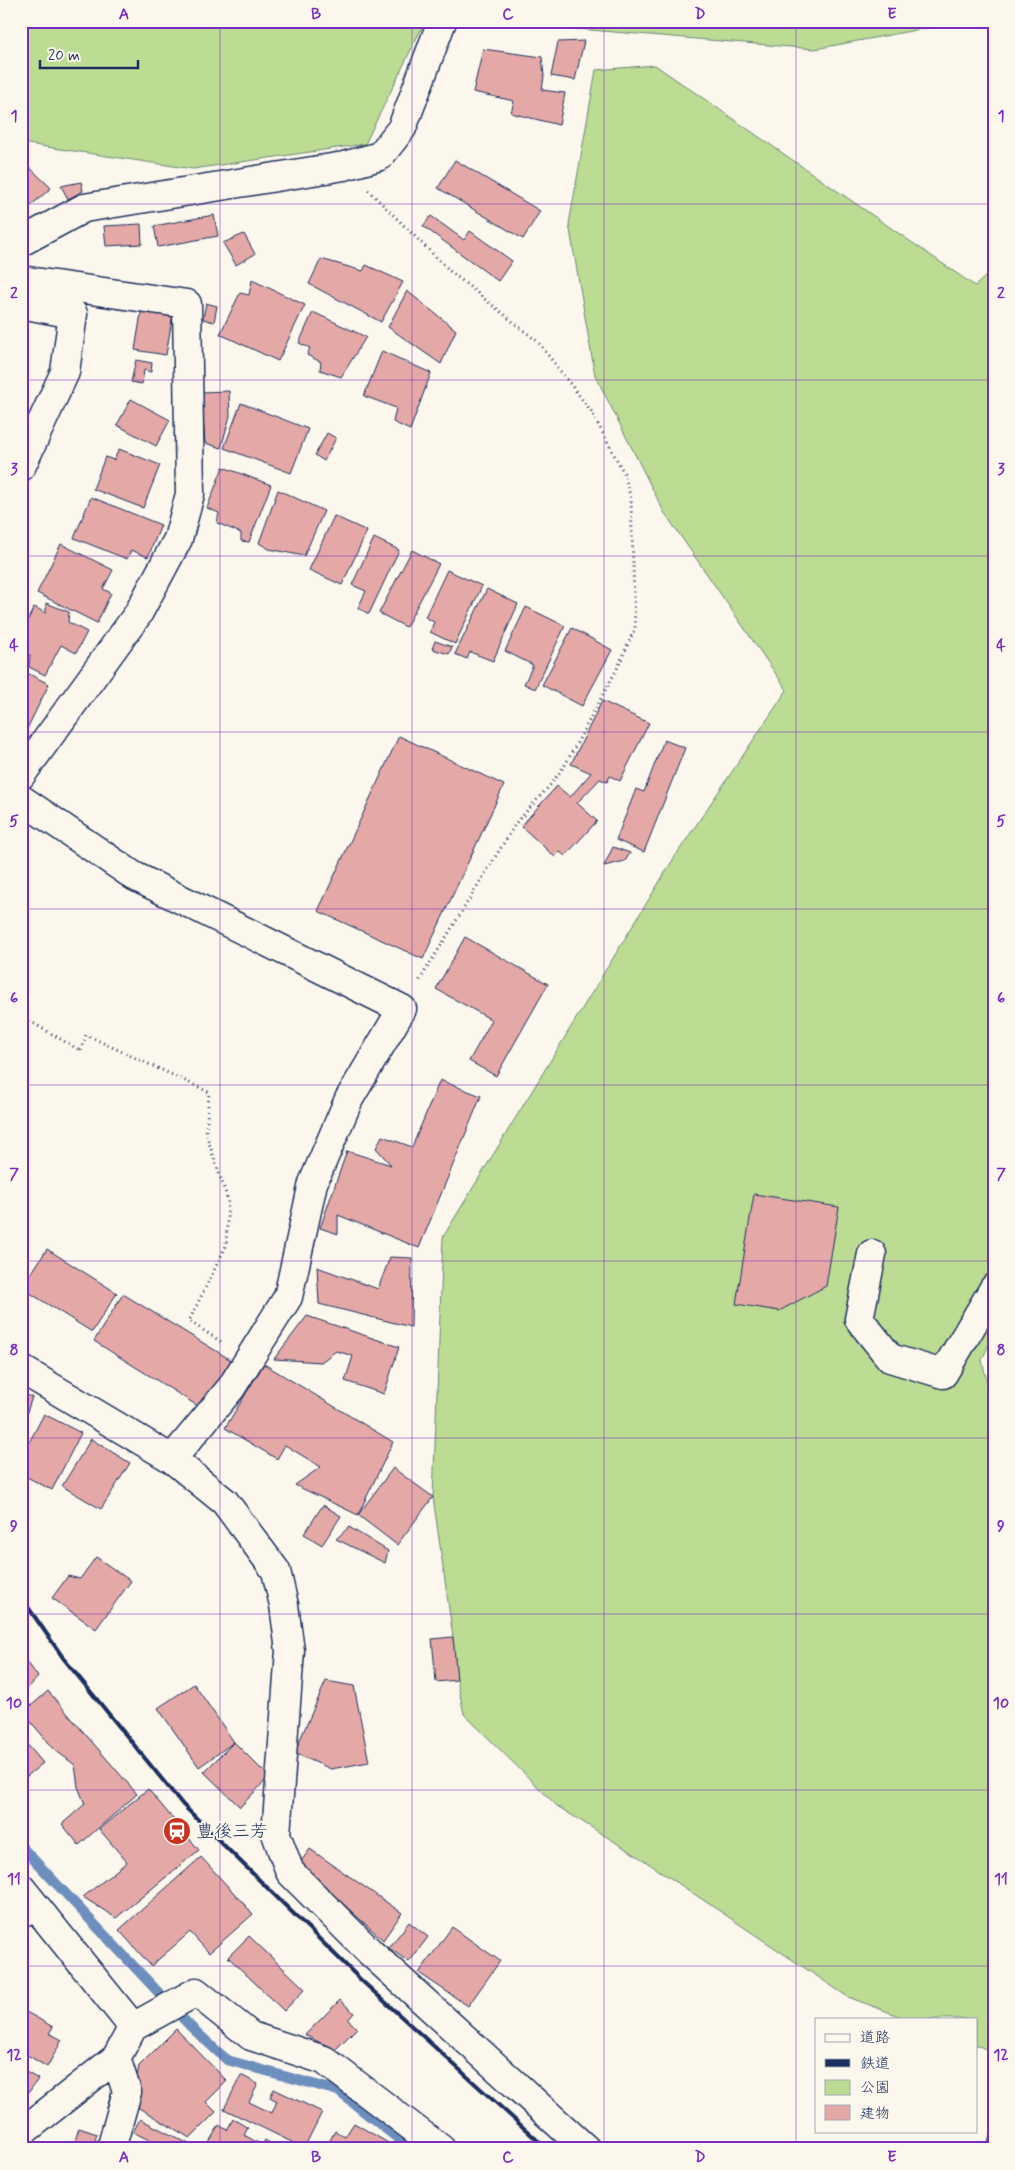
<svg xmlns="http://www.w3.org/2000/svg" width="1015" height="2170" font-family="Mynerve,'Klee One',sans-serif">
<rect width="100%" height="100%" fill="#fbf7ec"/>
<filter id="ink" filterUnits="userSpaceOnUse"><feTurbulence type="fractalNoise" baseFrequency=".02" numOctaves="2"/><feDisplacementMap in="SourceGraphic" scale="10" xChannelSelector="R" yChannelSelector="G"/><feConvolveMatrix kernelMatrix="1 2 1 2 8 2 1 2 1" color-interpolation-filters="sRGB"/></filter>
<g filter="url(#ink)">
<path fill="#bcdc94" stroke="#6c8679" d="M21 21H425L365 144 193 169 27 144 21 139Z
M535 21H964L815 49 531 25Z
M655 65 975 286 994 269V1333L982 1360 994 1413V2052L976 2045V2019H907L848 1997 639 1857 557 1806 464 1714 457 1680 453 1637 433 1497 443 1237 674 858 787 690 664 512 595 375 569 224 596 70Z"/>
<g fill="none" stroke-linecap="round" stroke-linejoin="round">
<path stroke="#6d8fbd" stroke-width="10" d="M21 1846 190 2026 227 2060 338 2091 411 2149"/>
</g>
<path fill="#e4a9a7" stroke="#1b2f5e" d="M584 41 575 80 551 76 558 42Z
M483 49 542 57 544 76 542 90 565 93 559 125 511 113 514 101 473 92Z
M21 159 51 188 21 214Z
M455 160 540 211 523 239 438 188Z
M81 182 83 191 68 199 61 186Z
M214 215 218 236 158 247 154 226Z
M431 216 464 240 470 231 512 261 498 281 423 226Z
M141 224 142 244 106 246 104 226Z
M244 234 255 254 236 265 223 243Z
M321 259 363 271 366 265 403 282 381 322 309 284Z
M252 280 305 305 278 361 220 334 240 293 249 295Z
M407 291 456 330 441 364 388 327Z
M206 303 217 306 214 322 203 319Z
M142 307 173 313 166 355 135 350Z
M313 312 366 337 341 377 320 370 321 362 307 355 310 348 299 343Z
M382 351 431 373 410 430 393 422 396 408 364 396Z
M136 360 152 363 151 372 144 370 142 384 131 382Z
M229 391 230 416 221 448 205 443 201 392Z
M131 399 170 420 156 446 117 425Z
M241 403 308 429 291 473 224 448Z
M327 433 336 438 324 461 315 455Z
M119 449 160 465 143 508 93 489 105 457 114 460Z
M223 467 271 485 249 542 241 541V533L217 523 219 513 207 508Z
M278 490 324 511 304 556 269 549 259 543Z
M91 497 161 525 148 557 131 550 127 559 74 538Z
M334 516 367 531 342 585 309 570Z
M374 538 399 550 369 614 358 608 366 591 352 585Z
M61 544 113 570 103 589 111 593 97 623 37 593Z
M412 550 439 564 406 627 379 613Z
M447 570 482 586 455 644 430 632 434 622 425 617Z
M487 589 518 604 493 661 470 652 467 659 455 654Z
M46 603 69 612 68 622 87 632 76 653 61 645 45 675 29 667 30 655 21 651V634L34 607 46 613Z
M526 607 565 626 535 689 524 684 533 665 505 651Z
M572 628 612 650 582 706 542 685Z
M435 641 452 647 449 654 432 649Z
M21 670 49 684 21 741Z
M602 701 649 723 620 781 610 776 607 782 600 779 577 803 597 821 565 856 560 852 555 857 521 826 557 786 570 797 591 773 571 764Z
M399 736 504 785 423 959 318 911Z
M664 740 685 748 644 852 616 840 636 789 644 792Z
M613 847 630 853 625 861 604 866Z
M465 937 548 984 496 1076 469 1061 492 1020 436 989Z
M440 1080 481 1096 419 1248 338 1215V1234L320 1228 347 1151 391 1165 376 1148 382 1136 412 1147Z
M754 1194 839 1207 826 1286 779 1311 736 1304Z
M47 1249 117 1293 92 1332 22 1288Z
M390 1257 412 1258 411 1327 319 1304 317 1267 378 1289Z
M123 1294 231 1360 201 1408 94 1341Z
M307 1316 399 1347 384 1394 345 1381 353 1356 336 1351 321 1362 274 1359Z
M264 1364 393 1442 358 1515 295 1485 321 1467 285 1445 277 1459 225 1428Z
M21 1393 32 1397 21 1430Z
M44 1414 81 1433 52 1490 21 1474V1458Z
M91 1439 130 1463 101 1509 62 1486Z
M393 1468 433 1497 397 1545 358 1515Z
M323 1505 341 1516 322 1545 304 1534Z
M349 1527 388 1551 385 1563 336 1539Z
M96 1557 131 1581 96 1629 52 1598 68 1576 80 1579Z
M453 1637 457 1680 436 1682 432 1639Z
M21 1653 38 1677 21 1696Z
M326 1681 354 1686 369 1762 331 1769 294 1753Z
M194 1684 234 1742 199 1767 158 1708Z
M48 1691 137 1794 79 1845 62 1824 85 1804 78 1787 75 1765 55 1750 23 1713Z
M21 1737 43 1763 21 1781Z
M234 1742 269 1777 240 1807 204 1772Z
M148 1789 199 1850 116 1918 83 1897 127 1862 99 1829Z
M310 1849 402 1913 383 1940 299 1864Z
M201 1857 253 1914 209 1953 190 1932 151 1966 119 1930Z
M409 1922 428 1937 409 1962 389 1948Z
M452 1927 500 1961 468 2006 419 1973Z
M249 1936 305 1989 284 2011 228 1957Z
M340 2000 354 2013 348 2020 357 2028 335 2050 305 2035Z
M21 2009 53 2027 49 2033 62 2040 47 2067 24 2053 21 2054Z
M176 2029 227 2081 206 2102 216 2112 190 2138 132 2104 139 2066Z
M21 2069 38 2079 21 2103Z
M241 2075 258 2084 249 2102 272 2113 277 2101 270 2097 274 2089 322 2112 304 2148 224 2109Z
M140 2119 189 2144 187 2149H167L133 2132Z
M233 2119 248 2128 244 2135 262 2145 265 2140 276 2147 275 2149H205L219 2125 227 2130Z
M994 2120V2149H986Z
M354 2123 395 2147 394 2149H379L368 2143 365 2149H339L329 2142 335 2131 345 2137Z
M79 2128 97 2134 92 2149 73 2147Z"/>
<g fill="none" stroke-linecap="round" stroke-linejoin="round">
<g stroke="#1b2f5e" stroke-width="31">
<path id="minor" d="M21 242 84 208 344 166 380 156 402 128 442 21
M21 280 187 304 190 494 178 539 138 614 21 775
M21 304 73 314 65 372 21 467
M21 799 134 876 402 1009 349 1099 313 1183 288 1297 231 1388 172 1459
M872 1254 859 1319 890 1358 943 1374 994 1288
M21 1369 172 1459 225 1502 276 1571 284 1605 290 1651 276 1834 290 1872 371 1953 586 2149
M21 1888 133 2027
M21 2133 116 2058 133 2027 196 1992 251 2036 324 2060 441 2149
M111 2149 127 2092 116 2058"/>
</g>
<g stroke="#1b2f5e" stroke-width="31">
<path id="major" d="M21 1913 35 1906"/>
</g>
<path stroke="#1b2f5e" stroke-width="3" stroke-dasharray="1 4" stroke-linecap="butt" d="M368 190 450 271 538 342 591 411 625 475 631 500 635 628 618 667 565 765 552 783 516 823 418 983
M21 1016 81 1051 86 1035 209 1092 206 1134 228 1200 226 1246 189 1321 223 1343"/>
<use href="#minor" stroke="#fbf7ec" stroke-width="28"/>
<use href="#major" stroke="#fbf7ec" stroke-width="28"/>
<path stroke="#1b2f5e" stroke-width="4" d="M21 1597 64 1659 183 1805 362 1981 547 2149"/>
</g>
</g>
<path fill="none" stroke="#7b2cbf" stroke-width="1" stroke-opacity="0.55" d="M220 21V2149M412 21V2149M604 21V2149M796 21V2149M21 204H994M21 380H994M21 556H994M21 732H994M21 909H994M21 1085H994M21 1261H994M21 1438H994M21 1614H994M21 1790H994M21 1966H994"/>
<defs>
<g id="station-disc" transform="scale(1.4375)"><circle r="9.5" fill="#c8321e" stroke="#fbf7ec"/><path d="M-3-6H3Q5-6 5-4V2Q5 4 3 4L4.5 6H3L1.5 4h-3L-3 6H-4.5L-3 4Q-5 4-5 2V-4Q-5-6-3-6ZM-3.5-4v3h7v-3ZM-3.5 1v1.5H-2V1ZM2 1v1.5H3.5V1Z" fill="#fff"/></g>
</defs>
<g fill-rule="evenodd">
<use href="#station-disc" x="177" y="1831"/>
</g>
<g text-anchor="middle" stroke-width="4" stroke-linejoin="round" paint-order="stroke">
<g font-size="18" fill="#1b2f5e" stroke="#fbf7ec" text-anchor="start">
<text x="196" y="1837">豊後三芳</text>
</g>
</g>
<rect width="1015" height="2170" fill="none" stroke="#fbf7ec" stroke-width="55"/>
<rect x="815" y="2018" width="162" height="115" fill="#fbf7ec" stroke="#a1a7b3"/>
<rect x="825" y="2034" width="25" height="8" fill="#fbf7ec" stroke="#a1a7b3"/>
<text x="860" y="2042" font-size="15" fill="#1b2f5e">道路</text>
<rect x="825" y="2059" width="25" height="8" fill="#1b2f5e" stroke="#a1a7b3"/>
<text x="860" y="2068" font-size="15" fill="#1b2f5e">鉄道</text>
<rect x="825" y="2080" width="25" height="15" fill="#bcdc94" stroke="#a1a7b3"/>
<text x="860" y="2092" font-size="15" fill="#1b2f5e">公園</text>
<rect x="825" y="2105" width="25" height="15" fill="#e4a9a7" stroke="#a1a7b3"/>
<text x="860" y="2118" font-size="15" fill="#1b2f5e">建物</text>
<path d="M40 60v8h98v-8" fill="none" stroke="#1b2f5e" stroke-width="2.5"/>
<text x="48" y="60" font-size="15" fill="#1b2f5e" stroke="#fbf7ec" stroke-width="4" paint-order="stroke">20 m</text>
<rect x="28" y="28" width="960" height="2114" fill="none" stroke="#7b2cbf" stroke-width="2"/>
<g font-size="16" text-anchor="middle" font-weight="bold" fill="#7b2cbf">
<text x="124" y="19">A</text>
<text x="316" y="19">B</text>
<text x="508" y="19">C</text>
<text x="700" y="19">D</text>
<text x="892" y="19">E</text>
<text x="14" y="121">1</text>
<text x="1001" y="121">1</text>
<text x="14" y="298">2</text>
<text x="1001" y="298">2</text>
<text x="14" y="474">3</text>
<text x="1001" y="474">3</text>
<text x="14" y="650">4</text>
<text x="1001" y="650">4</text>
<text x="14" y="826">5</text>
<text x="1001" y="826">5</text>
<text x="14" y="1003">6</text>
<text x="1001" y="1003">6</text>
<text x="14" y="1179">7</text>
<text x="1001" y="1179">7</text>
<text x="14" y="1355">8</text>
<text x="1001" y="1355">8</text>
<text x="14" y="1531">9</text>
<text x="1001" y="1531">9</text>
<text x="14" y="1708">10</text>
<text x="1001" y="1708">10</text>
<text x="14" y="1884">11</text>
<text x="1001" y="1884">11</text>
<text x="14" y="2060">12</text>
<text x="1001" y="2060">12</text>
<text x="124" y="2162">A</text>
<text x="316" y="2162">B</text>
<text x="508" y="2162">C</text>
<text x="700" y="2162">D</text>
<text x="892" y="2162">E</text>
</g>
</svg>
